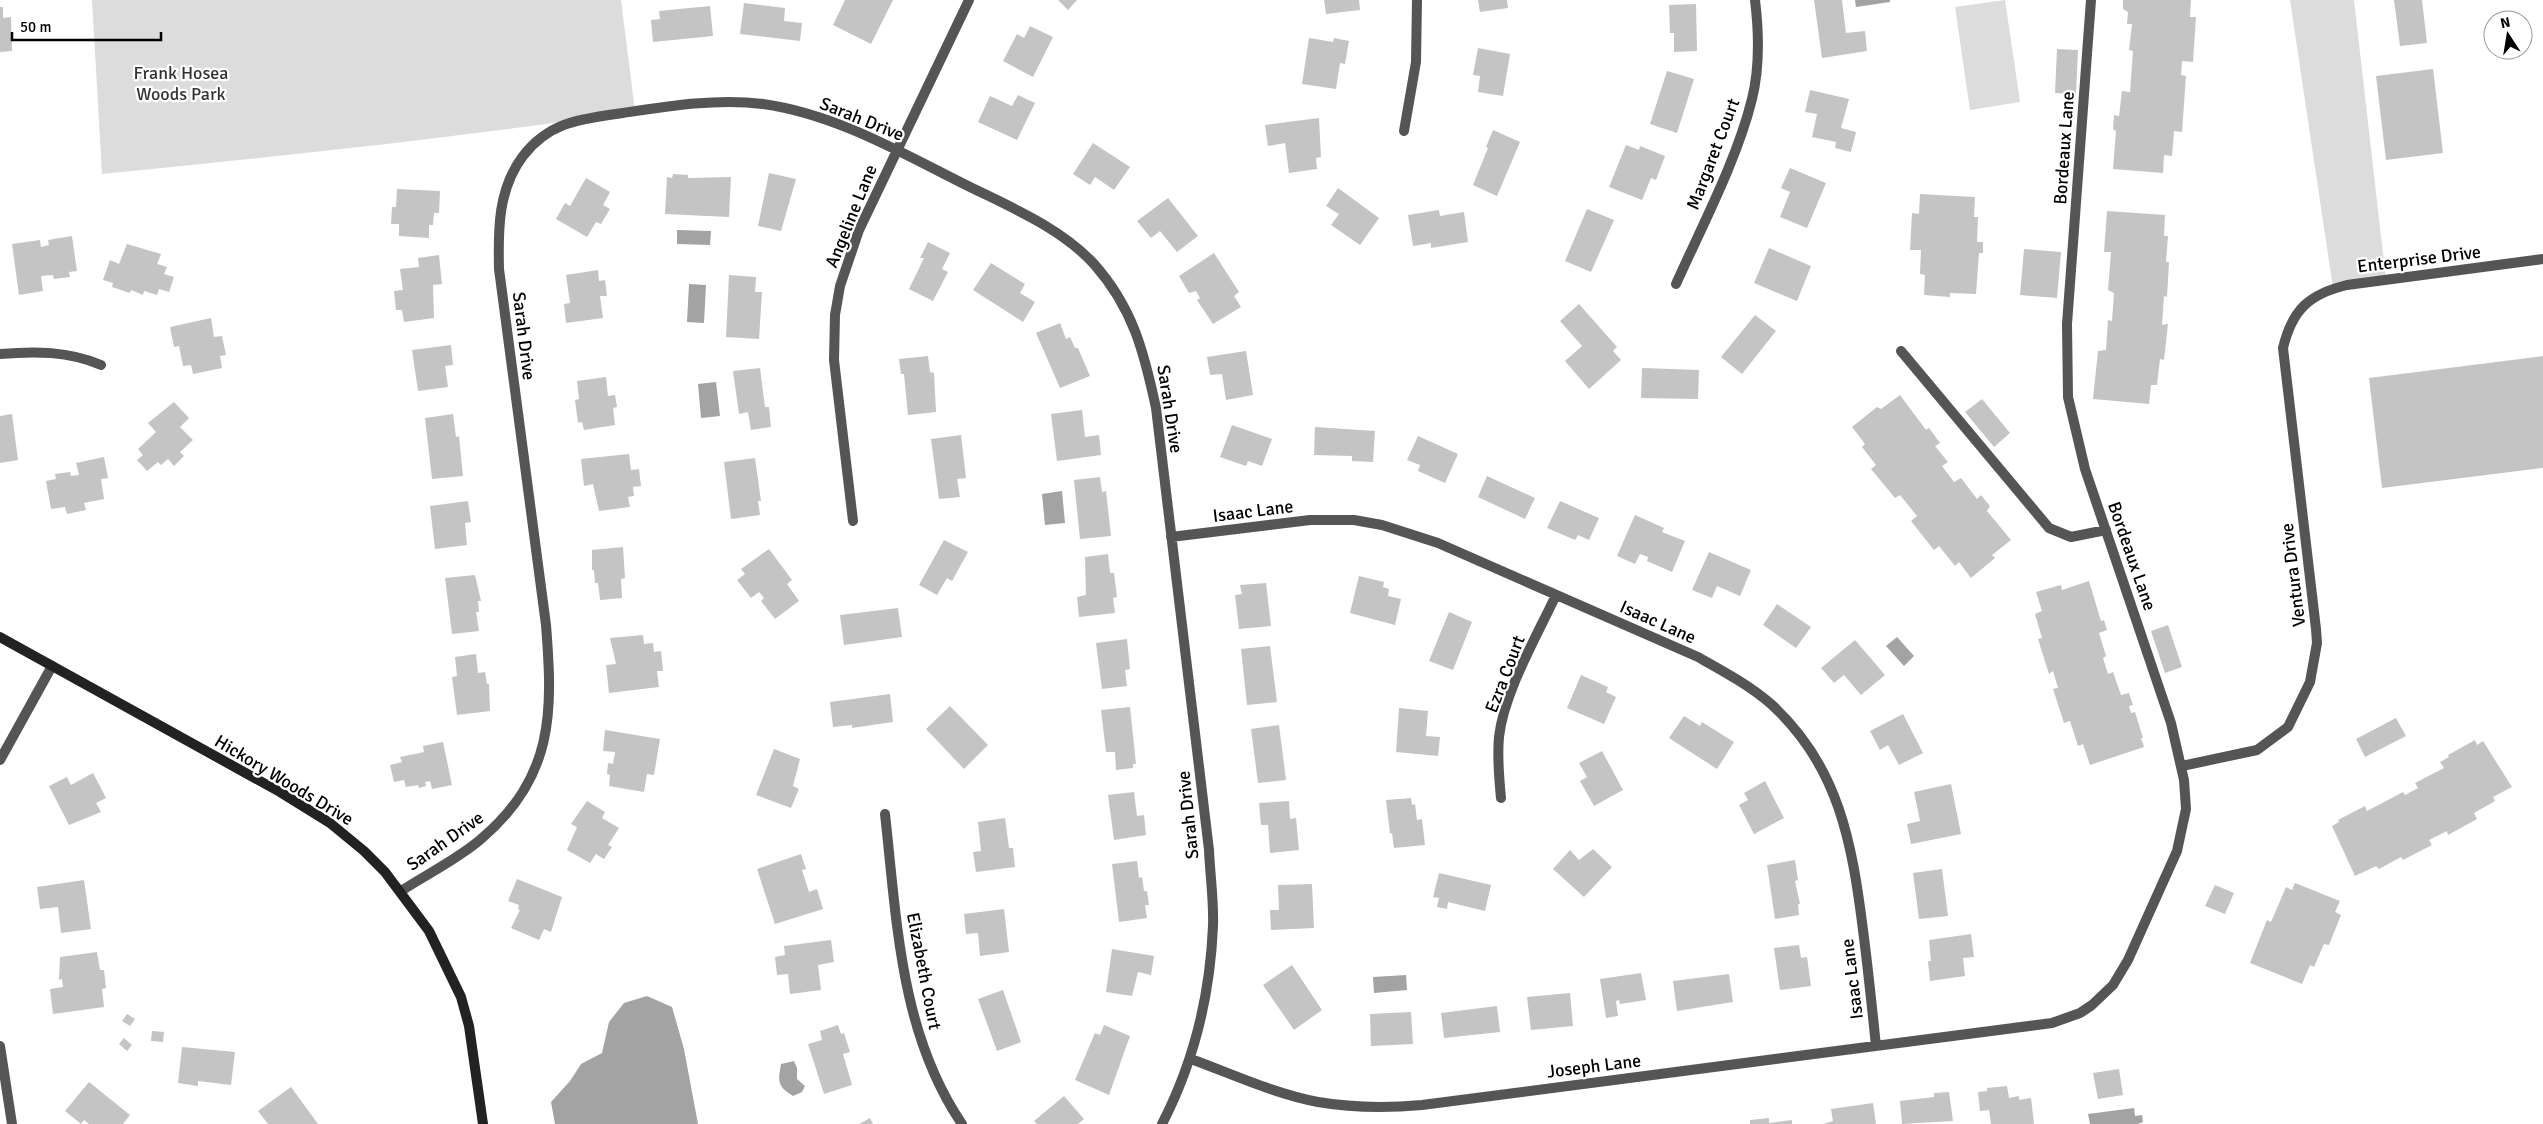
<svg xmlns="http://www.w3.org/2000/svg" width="2543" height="1124" font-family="Signika,sans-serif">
<rect width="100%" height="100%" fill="#fff"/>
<path fill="#dcdcdc" d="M92 0H621L635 111C459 138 280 156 102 174Z
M2005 0 2020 102 1970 110 1955 7Z
M2290 0H2354L2386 280 2333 288Z"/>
<path fill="#a3a3a3" d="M1855 0H1890V2L1856 7Z
M677 230 711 231 710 245 677 244Z
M689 284 706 285 704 323 687 322Z
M716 382 720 416 701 418 698 384Z
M1062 491 1065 523 1045 525 1042 494Z
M1897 637 1914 656 1904 666 1886 646Z
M1406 975 1407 990 1374 993 1373 977Z
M647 996 672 1007 684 1049 698 1124H555L551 1102 570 1081 581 1064 602 1053 609 1022 624 1003Z
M794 1061 797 1068V1079L805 1086 802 1092 793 1096C777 1086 778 1082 781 1064Z
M2134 1108 2135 1116 2142 1115 2143 1122 2138 1124H2090L2088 1114Z"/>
<path fill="#c4c4c4" d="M845 0H893L871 44 833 25Z
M1058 0H1077L1068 10Z
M1324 0H1359L1360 10 1326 14Z
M1478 0H1507L1508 8 1480 12Z
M1814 0H1842L1846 33 1865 31 1867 51 1822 58Z
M2123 0H2191L2190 17H2196L2193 62 2182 61 2181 75 2186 76 2182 132 2174 131 2172 156 2164 155 2163 173 2113 169 2116 131 2113 129 2114 115 2119 116 2122 91 2130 92 2133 51 2129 50 2132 24H2127L2128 12 2123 9Z
M2394 0H2422L2427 43 2400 46Z
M744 3 785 8 784 21 802 23 800 41 740 34Z
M1696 4 1697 51 1674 52V33H1670L1669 5Z
M710 6 713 36 653 42 651 20 660 19 659 11Z
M0 7H3V18L11 17 12 51 0 52Z
M1030 26 1053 37 1033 77 1003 61 1017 34 1024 38Z
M1309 38 1333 42 1334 38 1349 41 1345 64 1340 63 1336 89 1302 84Z
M1478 48 1510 54 1503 96 1478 92 1480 76 1473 75Z
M2057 49 2078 50 2076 94 2055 93Z
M2433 69 2443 153 2386 160 2376 76Z
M1667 71 1694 79 1677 133 1650 124Z
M1810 90 1849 99 1841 128 1856 132 1851 152 1835 148 1836 142 1812 137 1817 114 1805 112Z
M1018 95 1035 103 1017 140 978 122 990 96 1012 106Z
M1319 118 1321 157 1316 158 1317 169 1289 173 1285 143 1268 146 1265 125Z
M1493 130 1520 142 1497 196 1473 185 1488 148 1486 147Z
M1093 143 1130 167 1114 190 1095 177 1090 185 1073 174Z
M1626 145 1639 150 1640 146 1665 156 1656 180 1651 178 1642 200 1609 187Z
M1790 168 1826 183 1807 228 1780 217 1790 192 1781 188Z
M769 173 796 179 781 231 758 226Z
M673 174 688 175V178L731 177 729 217 665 214 667 177 672 178Z
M586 178 610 192 603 205 610 209 601 224 596 222 587 237 556 219 565 203 570 206Z
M1338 188 1379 218 1360 245 1331 225 1339 214 1326 206Z
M397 189 440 191 439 213H434L433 225H429V238L399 236V224H391L392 207H396Z
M1920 194 1975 197 1974 217H1978L1977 242H1983V253H1979L1976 294 1950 293V297L1924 295 1925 275 1920 274 1921 250H1910L1912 213 1919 214Z
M1168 198 1198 236 1177 252 1160 231 1151 238 1137 221Z
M1587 209 1614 220 1591 272 1565 261Z
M1439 210 1440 216 1464 212 1468 242 1431 248V243L1413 246 1408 215Z
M2107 211 2165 215 2164 236H2168L2166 262H2169L2167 297 2164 296 2162 325 2168 324 2164 360 2160 359 2157 385H2151L2149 404 2093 399 2098 351 2106 350 2108 320 2112 321 2114 293 2108 290 2111 252H2104Z
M72 236 77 271 69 272 70 277 54 279 53 275 41 276 43 291 19 295 12 244 40 240 41 247 49 245 48 240Z
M928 242 950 253 942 269 948 272 933 301 909 289 924 258H920Z
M127 244 161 254 157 264 167 267 164 274 174 277 169 292 159 289 157 295 144 291 143 295 131 290 130 293 112 287 113 283 103 280 110 260 119 264Z
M1769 248 1811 266 1797 301 1754 283Z
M2024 249 2061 252 2057 298 2020 295Z
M1214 253 1239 292 1234 296 1241 307 1213 324 1197 300 1200 298 1196 291 1189 293 1179 276Z
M439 255 442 284 433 285 434 318 404 322 402 310H396L394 291 403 290 400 269 419 267 418 258Z
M991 263 1025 284 1020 293 1035 302 1023 322 973 290Z
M598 270 599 281 605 280 607 296H600L603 318 566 323 564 304 570 303 566 275Z
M729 275 756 277 755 292H762L759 339 726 337Z
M1579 304 1617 347 1613 351 1621 360 1589 389 1565 361 1582 346 1560 321Z
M1755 315 1776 331 1742 374 1721 357Z
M211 318 214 337 222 336 226 355 220 356 222 368 193 374 191 365 183 366 179 346 174 347 170 327Z
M1060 323 1066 339 1070 337 1075 348H1078L1090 376 1060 388 1036 333Z
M451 345 453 365 445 366 448 387 418 391 412 350Z
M1246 351 1253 395 1226 400 1222 374 1210 375 1207 357Z
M928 356 930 372 934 373 936 412 908 415 904 374H901L899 359Z
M2543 356V468L2382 488 2369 378Z
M760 368 765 407H769L771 427 751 430 748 412 739 414 733 371Z
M1642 368 1699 370 1698 399 1641 398Z
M606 377 608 396 615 395 617 407 613 408 615 425 584 430 582 422 578 423 575 400 579 399 577 381Z
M1900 395 1926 430 1929 428 1940 443 1935 446 1948 462 1942 466 1954 482 1961 478 1977 499 1981 495 1990 506 1987 511 2011 540 1992 555 1995 558 1971 578 1959 562 1955 566 1939 546 1934 550 1911 521 1917 516 1900 495 1895 498 1871 469 1876 465 1862 447 1865 444 1852 427 1877 407 1881 409Z
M1982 399 2010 433 1994 447 1965 412Z
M174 402 189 418 180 427 193 440 180 452 184 456 174 466 168 459 161 465 158 462 147 471 137 460 143 455 138 449 156 432 148 423Z
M1082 410 1085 437 1099 435 1101 455 1057 461 1051 414Z
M12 414 18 460 0 463V416Z
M453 414 456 437 459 436 463 476 432 479 425 418Z
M1232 425 1272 439 1262 466 1248 461 1246 466 1220 457Z
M1315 427 1375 431 1373 462 1352 461V456L1314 455Z
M961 435 966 478 957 479 960 497 939 499 931 439Z
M1418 436 1458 454 1445 483 1418 471 1420 465 1407 460Z
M629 454 631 470 639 469 641 486 633 487 634 496 628 497 630 507 599 511 593 484 584 486 581 459Z
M104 457 108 478 101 479 104 499 84 503 86 510 67 514 65 507 51 509 46 481 56 479 55 474 70 472 71 476 79 475 76 463Z
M755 458 761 501H758L760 515 731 519 724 462Z
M1487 476 1535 498 1525 519 1478 497Z
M1100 477 1102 492 1106 491 1111 536 1080 539 1074 480Z
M468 501 471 522 465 523 467 545 435 549 430 506Z
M1560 501 1599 518 1589 540 1578 535 1575 540 1547 528Z
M1635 515 1664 528 1662 532 1685 541 1672 572 1647 561 1648 557 1640 554 1635 564 1617 556Z
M944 540 968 552 952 581 947 578 937 595 919 585Z
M623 547 625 578 621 579 622 598 600 600 598 583H595L594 570H592V550Z
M769 549 792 580 787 584 799 601 775 619 761 601 764 598 759 592 751 598 737 580 745 574 741 569Z
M1709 552 1751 570 1740 596 1717 586 1712 598 1692 590Z
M1108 554 1110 573H1114L1117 597 1113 598 1115 613 1079 617 1077 597 1086 595 1085 557Z
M475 575 481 601H478L479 612H476L479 631 452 634 445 578Z
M1359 576 1384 582 1383 587 1389 589 1388 596 1401 599 1395 625 1350 613Z
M2089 581 2101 621 2104 620 2107 630 2099 633 2106 656 2103 658 2108 674 2113 672 2121 695 2129 693 2133 705 2129 706 2131 713 2135 712 2143 738H2141L2144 747 2090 765 2083 744 2078 746 2070 721 2064 723 2053 689 2058 688 2053 671 2049 674 2038 639 2042 638 2035 614 2042 611 2036 592 2061 585 2062 590Z
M1266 583 1271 626 1239 629 1235 595 1242 594 1240 585Z
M1777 604 1811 627 1796 648 1763 625Z
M898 608 902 637 844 645 840 615Z
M1449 612 1472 622 1453 670 1429 661Z
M2168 625 2182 667 2165 673 2151 631Z
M643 635 644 644 653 643 654 652 661 651 663 671H657L659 687 609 693 606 665 616 664 610 638Z
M1127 639 1130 669 1125 670 1127 686 1102 689 1096 643Z
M1855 640 1885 675 1861 695 1844 675 1834 683 1821 668Z
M1270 646 1277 702 1247 705 1241 649Z
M476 654 478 673 485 672 487 684H489L490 711 457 715 452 677 457 676 455 657Z
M1581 675 1608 687 1606 692 1616 697 1604 724 1567 708Z
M890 694 893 722 852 728V725L833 727 830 702Z
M950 706 988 745 964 769 926 729Z
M1130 707 1136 764H1133V768L1116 770 1115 752H1106L1101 710Z
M1399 708 1428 711 1426 736 1440 737 1438 756 1396 752Z
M1903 714 1923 753 1899 765 1888 745 1880 750 1870 731Z
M1684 716 1700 726 1702 722 1734 742 1717 769 1669 738Z
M2396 718 2406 736 2365 757 2356 739Z
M1279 725 1286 780 1258 783 1251 729Z
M605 730 660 739 654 775 647 774 644 792 609 786 610 775 607 774 608 763 613 764 615 752 603 751Z
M2475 740 2477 745 2483 741 2512 787 2493 797 2495 801 2474 813 2477 819 2448 835 2447 831 2429 840 2432 845 2403 860 2401 857 2379 869 2376 866 2355 876 2332 826 2339 822 2338 820 2365 806 2367 811 2403 792 2405 795 2418 788 2415 783 2444 768 2440 762 2449 757 2448 755Z
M443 742 452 785 432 789 430 781 425 782 426 786 419 788 418 785 406 787 404 780 394 782 390 765 402 762 400 757 424 752 423 746Z
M774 749 800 759 793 786 799 789 791 808 756 795Z
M1602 751 1623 790 1594 806 1580 781 1587 777 1579 763Z
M93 773 106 798 96 803 101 812 69 825 49 786 67 777 71 785Z
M1765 781 1784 818 1754 834 1739 805 1748 800 1744 793Z
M1951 784 1961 834 1911 844 1907 824 1920 821 1914 792Z
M1134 792 1137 816 1144 815 1146 835 1114 840 1108 795Z
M1411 798 1412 805 1415 804 1417 820 1422 819 1425 845 1394 848 1392 833 1390 834 1386 800Z
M587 801 605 812 602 818 619 828 608 845 612 847 604 859 596 854 590 863 567 850 577 827 571 824Z
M1289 801 1290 819 1296 818 1299 850 1270 853 1268 825H1261L1259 803Z
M1005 818 1009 848H1013L1015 867 976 872 973 852 981 851 978 822Z
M1593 849 1612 867 1584 897 1553 869 1570 850 1579 860Z
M801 854 806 869 802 870 809 892 817 889 823 909 775 924 757 869Z
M1795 860 1798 880 1795 881 1800 904H1798L1799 915 1775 919 1767 865Z
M1137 861 1139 878 1142 877 1144 891H1147L1149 905H1145L1147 918 1119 922 1112 864Z
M1942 869 1948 916 1919 919 1913 873Z
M1439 873 1491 885 1485 911 1448 902 1447 909 1437 907 1439 898 1433 897Z
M517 879 562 897 551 932 544 929 539 940 511 928 520 910 518 909 519 905 508 901Z
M84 880 91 929 61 933 58 907 40 909 37 887Z
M2295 883 2340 901 2335 912 2341 915 2329 945 2324 944 2314 967 2310 965 2302 984 2250 963 2267 920 2271 922 2286 887 2292 890Z
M1312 884 1314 928 1271 930 1270 910H1279L1278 885Z
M2215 885 2234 893 2225 914 2205 906Z
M1004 909 1009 952 980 956 978 933 966 934 964 914Z
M1971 934 1974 957 1963 958 1965 976 1930 981 1928 961H1931L1929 940Z
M831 940 834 962 818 965 821 990 790 994 788 974 777 975 775 957 785 955 784 946Z
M1799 945 1801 958 1807 957 1811 986 1780 990 1774 948Z
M1112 949 1154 956 1151 975 1138 972 1132 996 1106 992Z
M97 952 100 970H104L106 988 102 989 104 1007 53 1014 50 989 63 987 62 979 59 980 60 957Z
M1292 965 1322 1010 1294 1030 1263 985Z
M1641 973 1646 1000 1620 1004 1619 1000 1616 1001 1618 1016 1606 1018 1600 979Z
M1729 974 1733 1002 1677 1011 1673 981Z
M1003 990 1021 1042 997 1051 978 999Z
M1570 993 1573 1026 1531 1030 1527 997Z
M1497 1006 1500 1032 1444 1038 1441 1013Z
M1411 1012 1413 1044 1371 1046 1370 1014Z
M127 1014 135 1019 130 1026 122 1021Z
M838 1025 841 1034 844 1033 850 1052 843 1054 852 1085 824 1094 808 1044 822 1040 820 1031Z
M1104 1025 1130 1036 1109 1095 1075 1080 1095 1033 1100 1035Z
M152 1031 164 1032 163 1042 151 1041Z
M124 1038 132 1045 127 1051 119 1044Z
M182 1047 235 1052 231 1085 198 1081V1086L178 1083Z
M2119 1069 2123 1095 2098 1099 2093 1073Z
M89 1082 130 1115 123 1124H89L84 1120 81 1124 65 1111Z
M2007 1086 2009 1098 2019 1096V1100L2031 1098 2034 1124H1991L1989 1110 1980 1111 1978 1092 1987 1091V1088Z
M291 1087 318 1124H268L258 1111Z
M1949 1092 1953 1121 1902 1124 1900 1101 1934 1097V1093Z
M1064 1096 1084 1119 1078 1124H1037L1034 1121Z
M1873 1103 1876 1124H1823L1833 1121 1831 1109Z
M870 1118 873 1124H859Z
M1769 1118V1123L1792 1120V1124H1750V1120Z"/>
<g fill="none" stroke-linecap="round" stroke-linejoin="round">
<path stroke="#555" stroke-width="10" d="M1404 131 1416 62 1417 0
M1676 284C1702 226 1737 160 1752 99 1760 67 1759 33 1755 0
M1901 351 2049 528 2071 537 2106 530
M0 354C34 351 69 351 101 365
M853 521 834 360 835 315 840 286 859 230 969 0
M1171 537 1310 520H1354L1382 525 1438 543 1698 657C1723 671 1749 685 1771 704 1839 766 1852 843 1863 930 1868 968 1872 1007 1876 1046
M0 760 52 666
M2182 766 2257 750 2288 727 2310 682 2317 643 2316 629 2283 348C2292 310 2309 294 2347 285L2543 259
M1501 798C1499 777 1497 758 1499 737 1504 692 1537 636 1556 595
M885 814C897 921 900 1033 962 1124
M401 891C427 874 458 859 481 839 554 777 553 713 546 625L499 269C498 229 498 189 523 156 550 121 582 119 623 113 668 106 717 98 763 104 835 114 900 152 964 184 1008 206 1060 227 1094 264 1133 308 1144 352 1156 408L1209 850C1210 875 1214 901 1213 926 1210 997 1194 1062 1162 1124
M0 1046 12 1124
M1191 1059C1232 1074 1275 1094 1318 1102 1353 1108 1387 1108 1422 1105L2052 1023 2080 1013 2092 1005 2113 985 2128 960 2177 851 2186 809 2184 780 2171 723 2085 469 2068 397 2067 324 2091 0"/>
<path stroke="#222" stroke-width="10" d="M0 637 280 792 330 823 364 851 385 872 429 931 461 997 469 1026 483 1124"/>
</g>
<g text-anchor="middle" stroke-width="4.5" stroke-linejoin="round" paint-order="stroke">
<g font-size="18" fill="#333" stroke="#fff">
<text x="181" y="79">Frank Hosea<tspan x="181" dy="21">Woods Park</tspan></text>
</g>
<g font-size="18" fill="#000" stroke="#fff">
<text transform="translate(862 119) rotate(22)" y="6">Sarah Drive</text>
<text transform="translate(2064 148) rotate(-86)" y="6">Bordeaux Lane</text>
<text transform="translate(1713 154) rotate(-69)" y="6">Margaret Court</text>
<text transform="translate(851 216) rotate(-68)" y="6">Angeline Lane</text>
<text transform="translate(2419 259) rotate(-7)" y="6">Enterprise Drive</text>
<text transform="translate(524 336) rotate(83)" y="6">Sarah Drive</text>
<text transform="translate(1170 409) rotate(81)" y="6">Sarah Drive</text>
<text transform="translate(1253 511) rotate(-7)" y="6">Isaac Lane</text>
<text transform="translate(2132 556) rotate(71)" y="6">Bordeaux Lane</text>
<text transform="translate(2293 575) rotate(-97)" y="6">Ventura Drive</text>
<text transform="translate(1658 622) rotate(24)" y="6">Isaac Lane</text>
<text transform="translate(1505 674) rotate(-69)" y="6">Ezra Court</text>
<text transform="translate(284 780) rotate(31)" y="6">Hickory Woods Drive</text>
<text transform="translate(1188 815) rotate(-96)" y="6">Sarah Drive</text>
<text transform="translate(445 841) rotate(-35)" y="6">Sarah Drive</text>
<text transform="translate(924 971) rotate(79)" y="6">Elizabeth Court</text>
<text transform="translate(1852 979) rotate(-97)" y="6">Isaac Lane</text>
<text transform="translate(1594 1066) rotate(-7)" y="6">Joseph Lane</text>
</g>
</g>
<g transform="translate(2508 35) rotate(348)"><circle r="24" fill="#ffffff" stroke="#999999"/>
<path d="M0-4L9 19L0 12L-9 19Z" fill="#000000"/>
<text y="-8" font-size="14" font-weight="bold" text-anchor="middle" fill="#000000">N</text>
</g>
<path d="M12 32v8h149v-8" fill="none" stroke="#000000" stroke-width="2.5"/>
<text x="20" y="32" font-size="15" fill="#000000" stroke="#ffffff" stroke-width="4" paint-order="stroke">50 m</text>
</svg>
